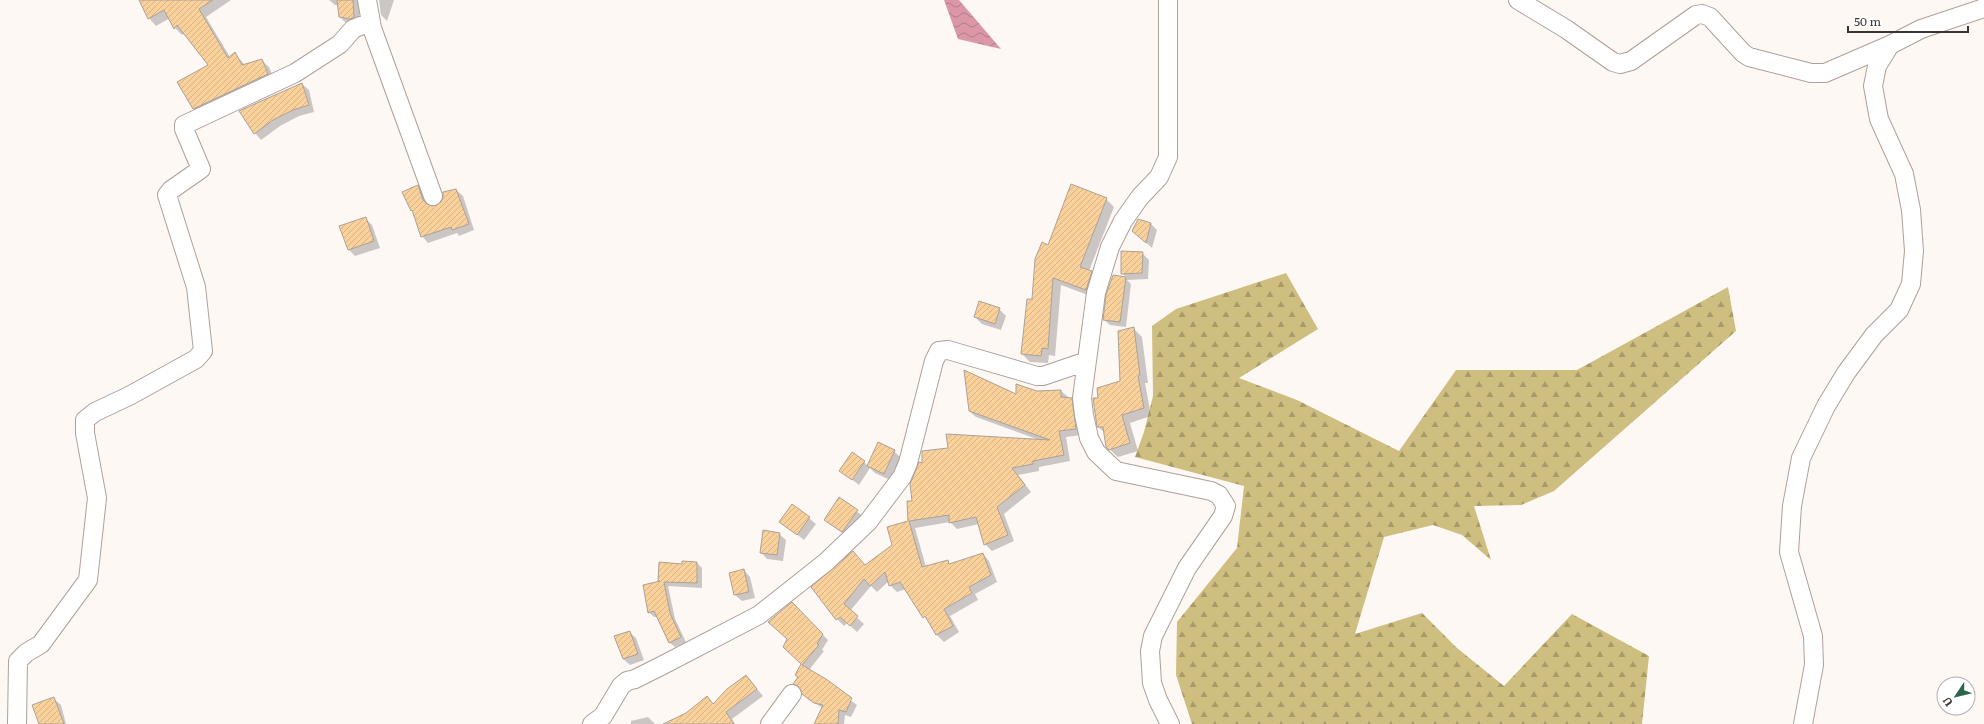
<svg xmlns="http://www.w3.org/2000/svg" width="1984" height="724" font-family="Literata,serif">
<defs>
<pattern id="forest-firs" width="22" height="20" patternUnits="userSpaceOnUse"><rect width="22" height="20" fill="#cebe7f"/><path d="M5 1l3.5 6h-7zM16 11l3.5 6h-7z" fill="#a89b69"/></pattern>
<pattern id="water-waves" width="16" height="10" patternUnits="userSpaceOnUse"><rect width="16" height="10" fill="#db97a6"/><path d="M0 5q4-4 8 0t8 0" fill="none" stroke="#b37c88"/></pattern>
<pattern id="building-hatch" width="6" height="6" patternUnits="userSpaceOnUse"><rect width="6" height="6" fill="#fad09b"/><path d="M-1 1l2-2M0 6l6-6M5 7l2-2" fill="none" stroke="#d7b386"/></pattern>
</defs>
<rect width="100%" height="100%" fill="#fef8f5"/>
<path fill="url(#forest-firs)" d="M1286 273 1318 329 1239 378 1297 400 1399 451 1456 370H1577L1728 287 1736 331 1554 491 1521 505 1474 506 1491 560 1462 535 1433 525 1384 537 1355 634 1422 613 1457 648 1504 686 1572 614 1649 656 1642 724H1192L1176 675 1177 622 1237 548 1244 486 1135 457 1144 432 1153 396 1152 326 1176 309Z"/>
<path fill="url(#water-waves)" d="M944 0H959L1001 49 958 39Z"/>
<path fill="#0003" d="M140 0H231L206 17 230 57 235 54 245 65 261 60 269 67 275 81 201 116 194 109 209 66 185 33 182 35 175 28 170 18 156 26 149 18Z
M329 0H366L359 2 360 24H347L340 17 338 5H335Z
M379 0H394L387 21 381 15Z
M302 84 309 90 314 112 299 116 280 126 261 140 255 133 241 111Z
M418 186 424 192 429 206 432 207 442 203 456 190 463 196 474 230 459 236 457 233 428 243 422 236 414 213 411 210Z
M1106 199 1114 207 1089 271 1099 280 1093 297 1061 285 1055 356 1049 355 1048 363 1030 362 1022 354 1033 301 1048 246Z
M365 218 372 225 380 248 355 256 349 250Z
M1138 220 1151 224 1157 230 1152 248 1140 237Z
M1142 253 1149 260 1148 279 1127 280 1131 284 1126 327 1110 325 1104 320 1113 276 1127 278 1122 273Z
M999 309 1006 316 1001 330 982 324 975 317Z
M1134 329 1142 337 1148 383H1145L1151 416 1130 423 1138 451 1118 457 1107 447 1105 433 1098 427 1100 399 1121 381Z
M1061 391 1078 405 1082 435 1066 437 1070 461 1039 467V471L1018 475 1031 492 1004 514 1014 541 992 551 985 544 979 524 957 529 950 522 915 528 926 567 947 561 950 564 983 554 989 561 997 582 975 594 978 600 950 616 959 632 944 642 937 635 906 589 897 592 890 585 889 581 877 592 871 586 850 611 864 624 857 632 847 623 844 626 837 619 853 552 865 566 893 545 888 528 910 522 908 502H913L923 465 1039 440 976 417 969 411 1017 396 1037 392Z
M894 451 901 458 890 480 875 473 870 468 859 485 841 471 864 462 868 466Z
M839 498 864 517 849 538 825 520Z
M793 505 816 524 804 540 781 522Z
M779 534 786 540 783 561 767 559 761 552Z
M697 563 702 568V588L668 586 675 619 686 642 675 647 669 642 658 617H654L649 612 660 582 659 581 683 565Z
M744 570 750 577 755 598 742 601 735 595Z
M792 603 828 640 822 650 824 651 809 670 857 705 851 717 845 715 844 724H816L823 708 809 700 794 683 798 677 802 664 788 640Z
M629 632 636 638 644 660 630 665 623 659Z
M746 676 763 696 732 719 735 724H667L686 713 707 697 714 705Z
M54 699 61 705 66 724H40Z
M648 717 655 724H631V721Z"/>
<path fill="url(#building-hatch)" stroke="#aba297" d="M139 0H213L199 9 228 58 235 52 242 65 262 59 268 74 193 109 177 82 208 65 177 25 174 29 164 10 148 19Z
M337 0H353L354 17 350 19 339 17Z
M302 83 309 105 293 110 273 120 254 134 239 111Z
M1071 184 1107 198 1080 267 1092 271 1086 290 1053 278 1048 349 1042 348 1041 356 1021 354 1027 299H1032L1035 259 1042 242 1048 245Z
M418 185 423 200 427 204 432 206 441 202 443 197V192L456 189 469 224 452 230 451 227 421 237 412 210 411 211 402 192Z
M366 217 374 241 348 250 339 226Z
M1138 219 1151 223 1146 243 1132 231Z
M1121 251 1143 252 1142 273 1121 274Z
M1113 275 1126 277 1120 322 1103 320 1106 295Z
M979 301 1000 308 995 324 974 317Z
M1134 327 1140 375 1138 376 1144 408 1122 415 1130 443 1109 450 1106 447 1103 427H1097L1093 398H1098L1097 388 1120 381 1118 331Z
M964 370 1016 394V384L1037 391 1061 390V397L1072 398 1076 429 1059 431 1064 455 1033 461V464L1012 468 1025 485 997 507 1008 535 984 545 976 517 949 523V515L909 521 922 567 948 560 949 564 983 553 991 575 969 587 972 593 944 609 953 626 936 635 925 616 923 618 900 582 889 586 885 572 870 586 864 579 844 604 858 616 850 626 840 617 836 620 811 587 853 551 865 565 892 545 887 527 908 521 907 501H912L910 484 919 462 922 463V451L948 448 946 434 1050 440 969 411Z
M878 442 895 450 884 474 867 466Z
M852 452 865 461 852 480 839 471Z
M839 497 858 510 842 532 824 520Z
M792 504 810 517 797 535 779 522Z
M763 530 780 533 777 555 760 553Z
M682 561 697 562V583L664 582 670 613 681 637 669 643 654 611 648 613 643 585 660 581H658L659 562 682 564Z
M744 569 749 592 734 595 729 573Z
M792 602 823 634 817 644 819 645 802 665 826 679 852 698 846 712 839 710 838 724H814L823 705 814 703 802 694 798 686 793 684 798 677 795 675 801 664 783 647 787 639 768 622Z
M630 631 638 654 623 659 614 636Z
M746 675 757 689 726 712 734 724H663L686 713 707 696 713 704 727 689Z
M54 697 64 724H39L32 705Z"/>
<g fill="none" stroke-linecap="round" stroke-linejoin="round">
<g stroke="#ada099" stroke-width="20">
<path id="minor" d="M367 0 372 28 433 196
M1168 0V157L1159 177 1140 197 1123 221 1110 247 1096 293 1082 398 1084 415 1089 438 1096 452 1116 471 1211 491 1219 495 1226 506 1223 516 1187 568 1153 636 1150 651 1152 683 1158 700 1170 724
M1518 0 1566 29 1613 62 1620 64 1631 61 1696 15 1702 14 1710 17 1743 53 1749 57 1811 73H1825L1890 45
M17 724 18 661 26 653 41 644 88 580 97 498 85 433V420L95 412 129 396 196 359 203 351 196 287 167 195 171 190 201 169 184 129V125L295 73 340 44 353 29 370 22
M592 724 603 716 621 686 627 681 635 679 663 665 759 615 826 562 868 522 902 477 908 463 934 361 939 351 948 350 1037 376H1043L1087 361
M770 724 792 694
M1803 724 1814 665 1813 636 1789 552 1792 506 1801 458 1826 406 1846 373 1874 335 1899 310 1911 284 1914 251 1911 210 1904 174 1879 119 1873 86 1877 66 1890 45 1921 29 1984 8"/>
</g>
<use href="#minor" stroke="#fff" stroke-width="18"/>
</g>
<g transform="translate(1956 696) rotate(235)"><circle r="19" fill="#ffffff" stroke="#b1aead"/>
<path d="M0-3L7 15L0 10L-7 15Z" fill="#2c644b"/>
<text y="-6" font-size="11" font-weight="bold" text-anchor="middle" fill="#3b3532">U</text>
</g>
<path d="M1848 26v6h120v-6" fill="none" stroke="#3b3532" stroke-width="2"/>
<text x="1854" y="26" font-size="12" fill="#3b3532" stroke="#ffffff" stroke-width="3" paint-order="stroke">50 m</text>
</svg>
